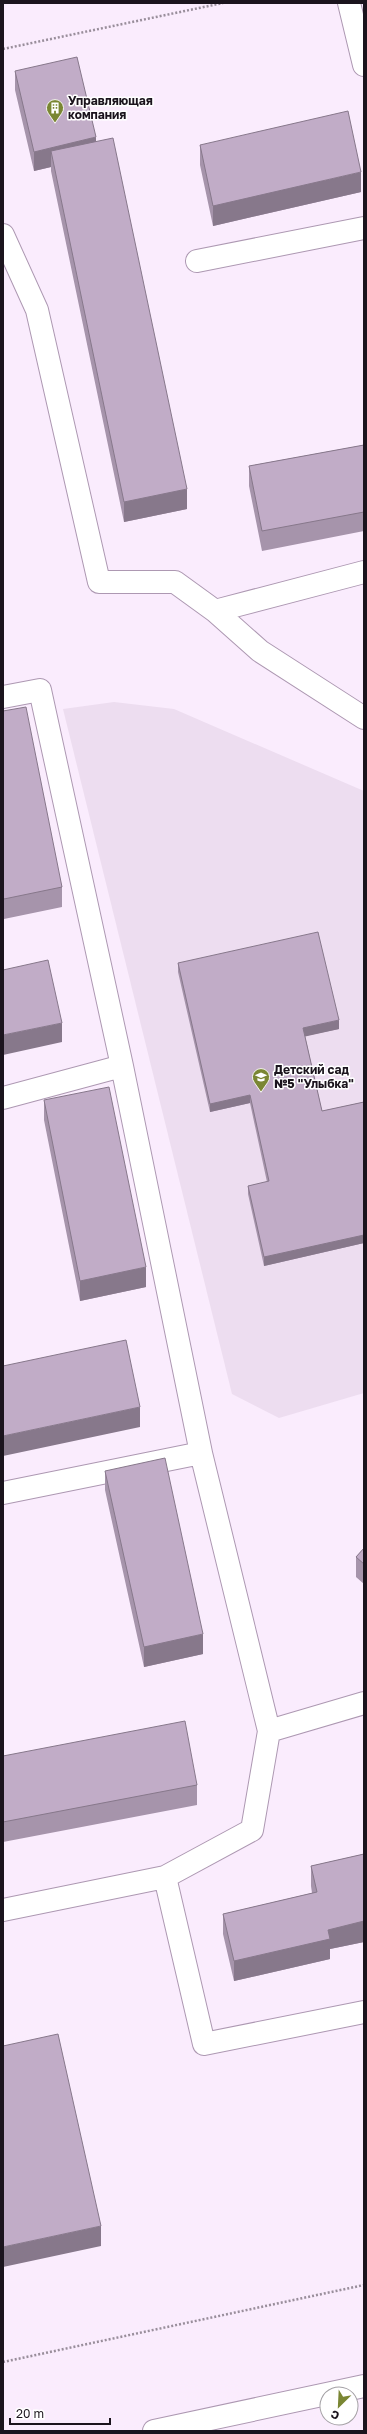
<svg xmlns="http://www.w3.org/2000/svg" width="367" height="2434" font-family="'Golos Text',sans-serif">
<rect width="100%" height="100%" fill="#faecfd"/>
<path fill="#edddf0" d="M114 702 174 709 364 791V1393L279 1418 232 1394 63 709Z"/>
<g fill="none" stroke-linecap="round" stroke-linejoin="round">
<g stroke="#ad98b2" stroke-width="24">
<path id="minor" d="M349 3 364 65
M3 235 37 310 99 582H175L215 611 260 651 364 718
M197 261 364 228
M215 611 364 572
M3 697 40 690 122 1066 201 1453 269 1731
M3 1098 122 1066
M3 1493 201 1453
M364 1703 269 1731 252 1830 165 1877 204 2044 364 2012
M3 1910 165 1877
M154 2431 364 2386"/>
</g>
<path stroke="#998e9b" stroke-width="2.5" stroke-dasharray="2 2" stroke-linecap="butt" d="M3 49 223 3
M3 2362 364 2285"/>
<use href="#minor" stroke="#fff" stroke-width="22"/>
</g>
<path fill="#a694ab" d="M15 71 96 142 187 509 124 522 51 171V167L34 171 15 90Z
M200 145 361 192 213 226 200 165Z
M364 445V531L262 551 249 486V466Z
M3 711 62 887V907L4 919 3 916Z
M178 963 339 1029 305 1036 322 1111 364 1102V1243L264 1266 248 1194V1186L267 1182 250 1103 210 1112 178 972Z
M44 1100 146 1287 80 1301 44 1120Z
M105 1471 203 1654 144 1667 105 1490Z
M364 1548V1584L356 1577V1557Z
M3 1756 197 1785V1805L3 1842Z
M364 1854V1942L330 1949V1959L234 1981 223 1934V1914L312 1893 311 1886V1866Z"/>
<path fill="#87788b" d="M96 137V156L51 151V167L34 171V152Z
M361 172V192L213 226V206Z
M187 489V509L124 522V502Z
M339 1020V1029L303 1037V1028Z
M62 1023V1042L3 1055V1035Z
M250 1095V1103L210 1112V1104Z
M364 1235V1243L264 1266V1257Z
M146 1267V1287L80 1301V1281Z
M140 1407V1427L3 1456V1436Z
M203 1634V1654L144 1667V1647Z
M364 1921V1942L330 1949V1959L234 1981V1961L328 1930Z
M101 2226V2246L3 2267V2247Z"/>
<path fill="#c1acc7" stroke="#87788b" d="M77 57 96 137 34 152 15 71Z
M348 111 361 172 213 206 200 145Z
M113 138 187 489 124 502 51 151Z
M364 445V512L262 531 249 466Z
M26 707 62 887 4 899 3 896V711Z
M318 932 339 1020 303 1028 322 1111 364 1102V1235L264 1257 248 1186 269 1181 250 1095 210 1104 178 963Z
M48 960 62 1023 3 1035V970Z
M109 1087 146 1267 80 1281 44 1100Z
M126 1340 140 1407 3 1436V1366Z
M165 1458 203 1634 144 1647 105 1471Z
M364 1548V1564L356 1557Z
M185 1721 197 1785 3 1822V1756Z
M364 1854V1921L328 1930 330 1939 234 1961 223 1914 317 1892 311 1866Z
M58 2034 101 2226 3 2247V2046Z"/>
<defs>
<g id="building-pin" transform="scale(0.9)"><path d="M0 17L-7.5 6A9.5 9.5 0 1 1 7.5 6Z" fill="#7a8633" stroke="#fff"/><path d="M-4-6H4V6H1V3H-1V6H-4ZM-2.5-4.3h1.7v1.8h-1.7ZM.8-4.3h1.7v1.8H.8ZM-2.5-1h1.7V.8h-1.7ZM.8-1h1.7V.8H.8Z" fill="#fff"/></g>
<g id="school-pin" transform="scale(0.9)"><path d="M0 17L-7.5 6A9.5 9.5 0 1 1 7.5 6Z" fill="#7a8633" stroke="#fff"/><path d="M0-5L7-2L0 1L-7-2ZM-4 1L0 2.5L4 1V4Q0 6-4 4Z" fill="#fff"/></g>
</defs>
<g fill-rule="evenodd">
<use href="#building-pin" x="55" y="108"/>
<use href="#school-pin" x="261" y="1077"/>
</g>
<g text-anchor="middle" stroke-width="3" stroke-linejoin="round" paint-order="stroke">
<g font-size="12" font-weight="bold" fill="#1b141d" stroke="#fff" text-anchor="start">
<text x="68" y="105">Управляющая<tspan x="68" dy="14">компания</tspan></text>
<text x="274" y="1074">Детский сад<tspan x="274" dy="14">№5 "Улыбка"</tspan></text>
</g>
</g>
<rect width="367" height="2434" fill="none" stroke="#1b141d" stroke-width="8"/>
<g transform="translate(339 2406) rotate(204)"><circle r="19" fill="#ffffff" stroke="#a4a1a5"/>
<path d="M0-3L7 15L0 10L-7 15Z" fill="#7a8633"/>
<text y="-6" font-size="11" font-weight="bold" text-anchor="middle" fill="#1b141d">С</text>
</g>
<path d="M10 2418v6h100v-6" fill="none" stroke="#1b141d" stroke-width="2"/>
<text x="16" y="2418" font-size="12" fill="#1b141d" stroke="#ffffff" stroke-width="3" paint-order="stroke">20 m</text>
</svg>
